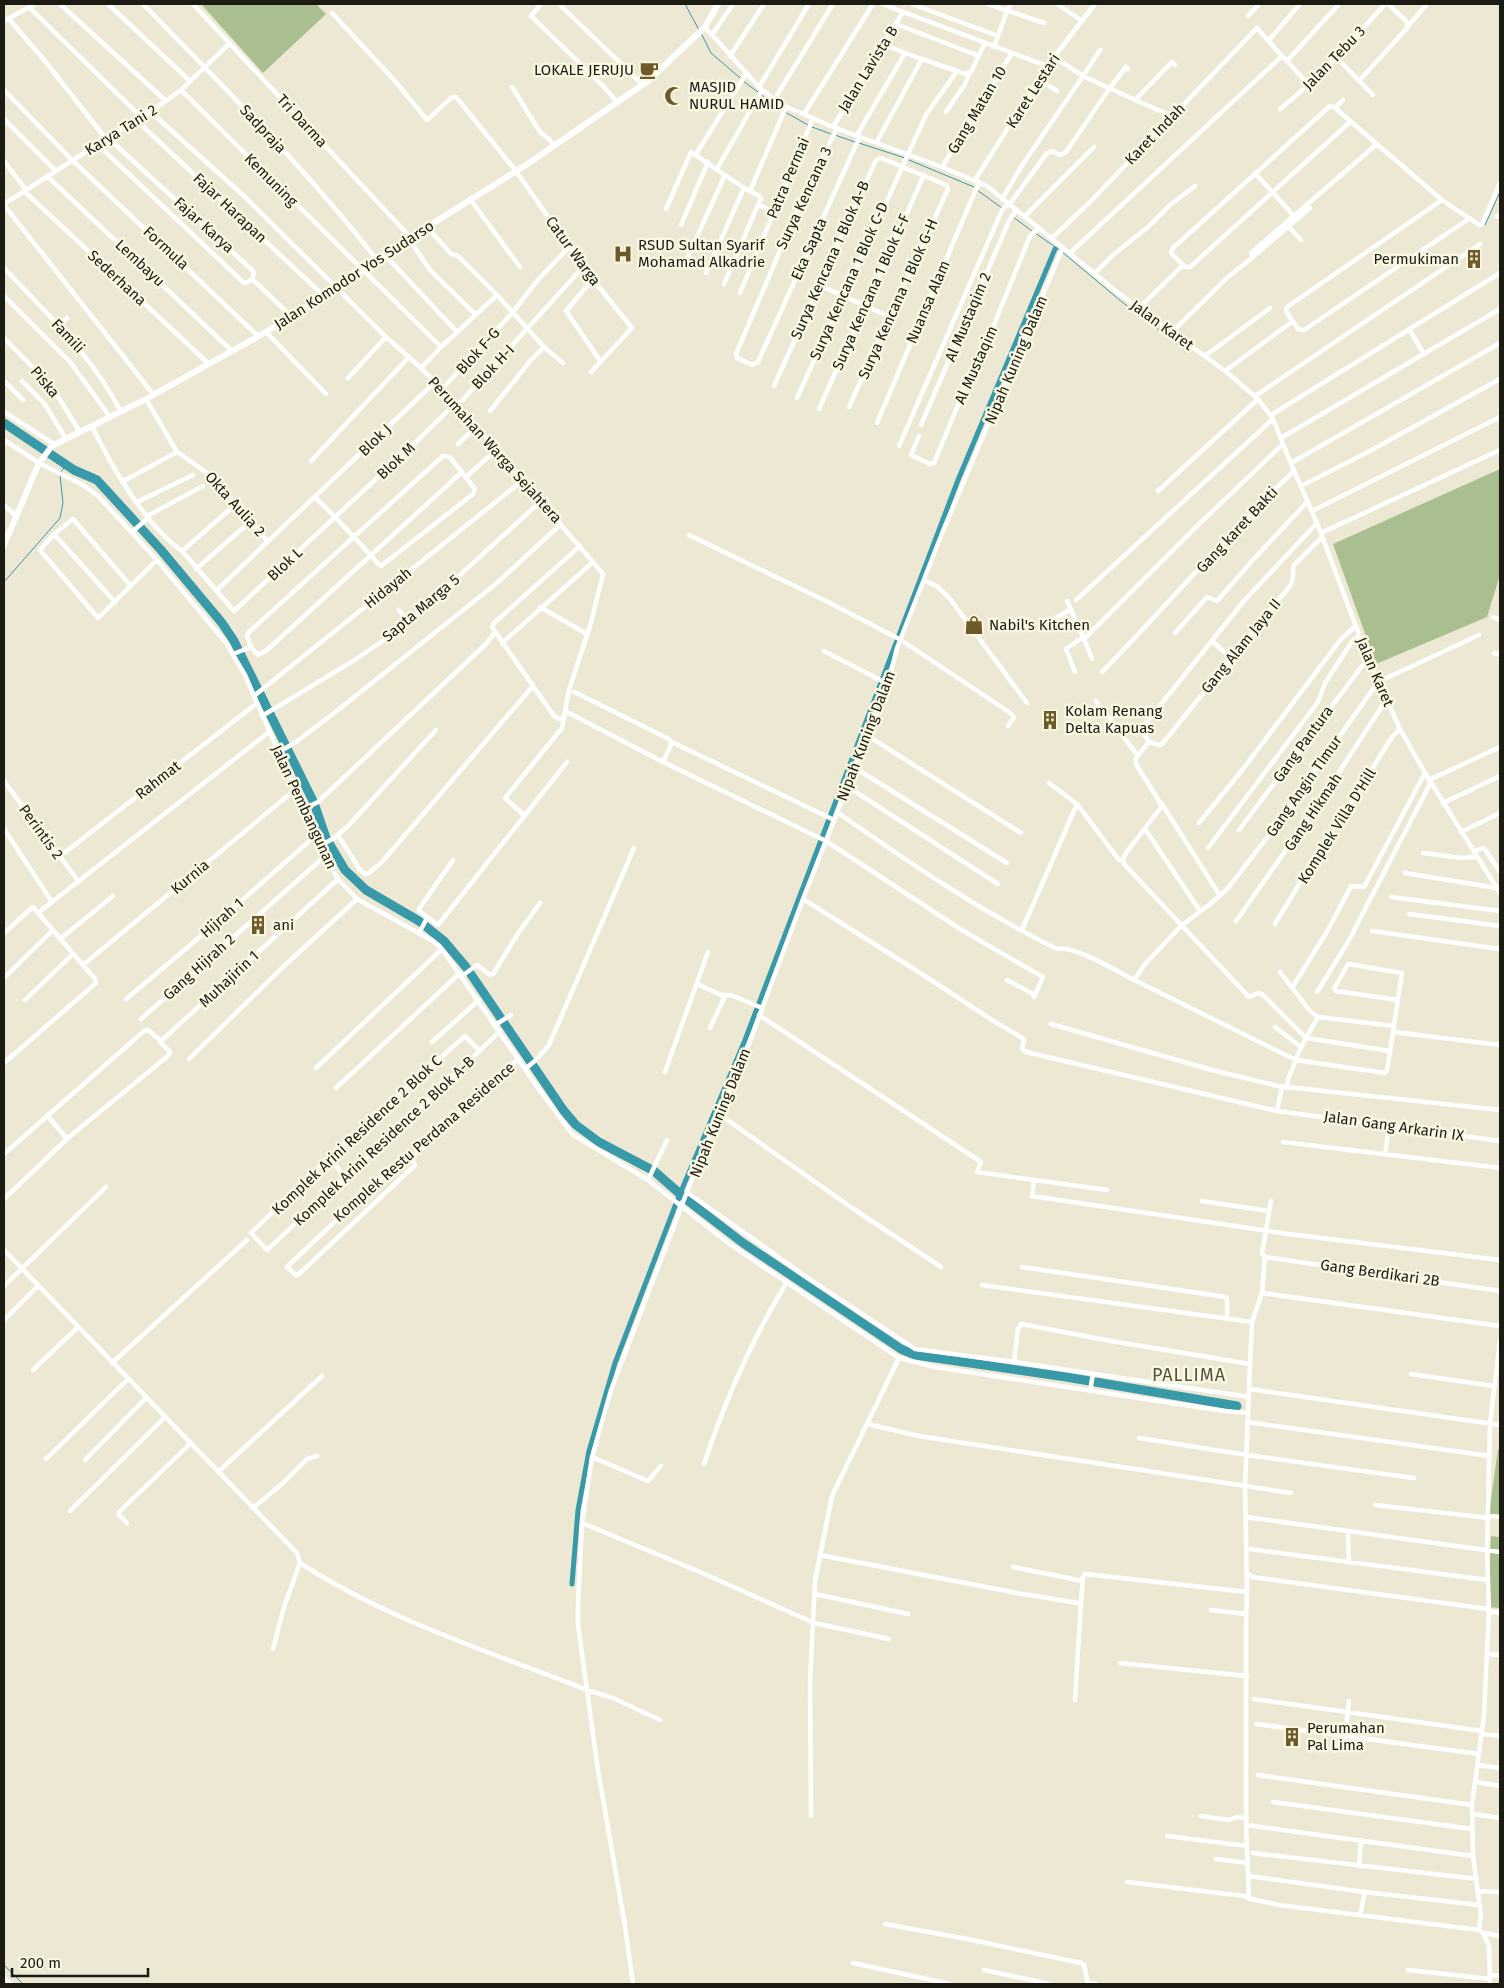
<svg xmlns="http://www.w3.org/2000/svg" width="1504" height="1988" font-family="'Fira Sans',sans-serif">
<rect width="100%" height="100%" fill="#ece8d4"/>
<path fill="#aabf90" d="M201 4H316L326 14 263 73Z
M1500 469V575L1487 617 1376 664 1333 544Z
M1498 1449H1500V1515L1489 1514Z
M1491 1536 1500 1537V1608L1488 1607Z"/>
<g fill="none" stroke-linecap="round" stroke-linejoin="round">
<path stroke="#389aa9" stroke-width="1" d="M685 4 699 30
M701 33 711 53 740 78
M743 81 758 92
M761 95 782 110
M785 112 808 125
M812 127 831 134
M835 135 855 142
M859 143 905 158
M909 160 974 187
M977 190 1002 208
M1013 217 1032 231
M1485 225 1500 192
M1035 233 1061 251 1122 302 1184 349
M61 472 66 465
M4 582 60 518 63 503 60 475
M4 1965 23 1984"/>
<path stroke="#389aa9" stroke-width="5" d="M572 1584 578 1510 589 1451 615 1363 677 1201 745 1040 958 480 1055 249"/>
<path stroke="#389aa9" stroke-width="9" d="M4 423 74 470 97 480 161 550 222 623 234 641 314 803 326 838 345 870 366 890 419 921 444 941 466 967 564 1111 576 1125 599 1142 654 1171 687 1200 743 1243 901 1349 915 1355 1066 1377 1237 1406"/>
<path stroke="#fff" stroke-width="4.5" d="M60 4 166 101
M108 4 190 81
M143 4C224 87 306 169 377 260
M193 4 411 238
M541 4 531 16 602 85 618 103
M559 4 643 85
M882 4 1047 66
M912 4 998 36
M988 4 1044 23
M1057 4 1082 21
M29 7 141 117
M332 13 395 81 427 120 452 97H456L516 171 583 267 632 328 591 372
M1248 16 1259 4
M8 18 45 61 106 139
M4 21 35 4
M896 24 979 56
M1409 25 1427 4
M705 27 759 87 780 104 833 127 942 167 987 186 1117 292 1225 371 1258 399 1273 419 1294 471 1317 523 1368 658 1400 729 1425 773 1500 893
M712 35 733 4
M1269 40 1300 4
M994 47 1007 11 1011 4
M730 56 764 4
M1054 57 1083 76 1100 50
M1337 58 1373 95
M922 59 957 71
M1287 61 1309 85
M1039 80 1057 91
M1359 81 1408 27 1406 21 1388 4
M512 87 540 132 549 139 554 146
M759 87 809 4
M4 90 73 161 258 336
M181 90 441 347
M774 100 833 4
M1135 100 1172 116
M1335 108 1343 100
M1280 109C1319 78 1352 41 1385 4
M151 112 245 197 386 337 421 368 458 405 603 574 590 626 569 690 562 728 505 798 525 816
M946 112 965 84 969 74
M804 114 873 4
M4 119 56 171
M136 120 324 296
M1350 122 1190 267H1185L1171 253 1173 248 1330 106 1335 108 1442 200 1479 225 1482 224 1500 183
M833 127 903 12
M837 128 799 206 736 354 737 358 752 365 758 362 860 136
M857 135 905 53 883 44
M108 138 252 270 254 273 252 279 291 316
M876 143 922 59 905 53
M97 144 243 282 246 283 252 279
M696 154 746 74
M4 161 26 190
M942 167 1012 53
M717 169 762 90
M1255 173 1293 215
M47 176 232 351
M975 180 1047 66 1095 4
M24 191 209 364
M750 191 786 107
M470 199 520 267
M1002 199 1021 167 1083 76 1135 100 1172 62 1175 65
M1442 200 1287 307 1286 311 1298 329 1304 330 1470 218
M4 204 166 101 181 90 229 44
M4 205 153 394
M758 205 774 211
M1009 205 1047 153 1052 151 1060 155 1066 152 1109 89 1126 67 1128 69
M666 209 691 152 744 188
M1025 216 1094 147
M1497 216 1500 217
M681 225 708 162
M1288 226 1301 240
M427 227 451 254 458 256 497 295
M1052 238 1091 201 1257 28 1282 56
M409 239 430 270 476 315
M1070 253 1282 56 1287 61 1339 4
M1251 253 1377 144
M1252 254 1254 256 1310 208
M385 255 457 332
M685 263 725 175
M4 268C48 315 91 354 121 412
M706 273 744 188 759 196 761 199 758 205 724 284
M1095 273 1113 255 1148 227 1170 205 1195 186
M593 279 566 311 601 362
M819 285 890 317
M740 293 813 118
M4 296 70 362 110 417
M1139 308 1183 265
M59 326 67 318
M1409 329 1424 354
M266 332 326 394
M1172 332 1228 277 1254 256
M4 338 52 387 80 432
M1205 356 1270 308
M421 368 441 347 497 295 544 347 563 363
M1225 371 1293 321
M348 378 386 337
M4 381 23 400
M22 381 44 403 66 439
M774 386 876 160 881 158 946 185 948 189 849 407
M442 389 513 312 537 281 569 247
M1255 396 1480 244
M797 398 926 115 957 71 965 74 971 72 985 43
M146 399 177 452 213 477 268 542
M458 405 583 267
M819 409 924 175
M490 411 531 360 544 347
M4 412 54 444
M1271 415 1500 273
M877 423 979 182
M921 425 1009 221 1016 210
M92 426C111 466 146 526 182 551L234 611 418 440 456 403
M919 436 911 455 930 464 934 463 979 354 985 347 1030 236 1039 228
M1281 438 1500 309
M4 440 39 463 83 485 98 496 157 560 226 643 245 675 315 836 338 879 357 899 433 941 442 949 538 1088 572 1134 648 1180 731 1245 899 1358 935 1367 1224 1411 1248 1413
M458 444 477 426
M899 446 1002 210 1008 204
M311 461 409 357
M1291 463 1500 343
M466 477 497 449
M122 482 177 452
M1301 486 1368 452 1500 379
M1158 491 1258 399
M315 497C337 519 359 541 379 565L381 566 473 494 475 489 450 457 443 456 249 632 247 636 251 647 258 655 267 650 462 472
M137 502 193 475
M4 505 16 516
M1312 511 1500 417
M147 516 203 486
M132 532 148 518
M1321 533 1500 450
M54 534 115 602
M689 535 826 601 901 640 1009 712 1014 717 1008 726
M182 551 236 504
M196 569 251 521
M924 580 938 587 950 599 1027 703
M131 586 73 519 54 534 40 550 98 618 157 560
M216 591 435 382
M1076 600 1273 419
M1067 601 1084 639 1196 527 1283 444
M540 607 587 634
M399 610 408 622
M1493 617 1500 620
M1054 619 1071 609
M1175 633 1207 597 1217 601 1252 561 1308 501
M1084 639 1092 659
M1212 641 1231 658
M502 643 593 562
M824 651 888 684
M1494 653 1500 655
M233 654 251 647
M1075 672 1066 649 1083 637
M1102 672C1167 606 1227 534 1294 471
M574 692 669 739 672 743 663 762
M254 696 523 480
M1096 701 1138 756
M569 713 663 762 826 841 960 929 1043 977 1034 997
M262 716 353 661 402 628 541 501
M564 717 559 719 554 716 492 627 494 623 580 546
M868 736 1021 833
M1149 742 1136 758V764L1162 806 1126 853 1123 859 1124 864 1249 997 1258 993 1262 994 1306 1038 1295 1060
M1149 742 1142 731V728L1243 602 1317 523
M1149 742 1159 745 1162 744 1290 586C1296 576 1291 574 1294 565L1322 537
M674 743 834 820
M279 752 296 742 338 710 497 583 561 524
M855 768 1007 863
M1429 780 1500 747
M4 781 79 882
M1049 783 1077 804 1119 860 1123 861
M848 787 998 884
M1443 803 1500 776
M1162 804 1220 896
M304 809 318 802 336 785 486 644 494 634
M837 812C908 862 980 911 1057 949 1072 944 1119 972 1134 980
M1199 823 1243 769 1341 639 1356 626
M4 829 52 902
M1145 829 1200 911
M1239 830 1368 658
M1461 832 1500 813
M338 835 360 870 365 874 369 873 382 862 533 686
M320 846 334 838 348 826 436 730
M1208 848 1318 702 1325 683 1353 640 1359 636
M1474 851 1484 848 1500 872
M1423 853 1461 858 1477 857
M59 857 257 703
M453 860 419 909V911L438 925 567 762
M1405 873 1497 888 1500 886
M1391 897 1500 911
M803 899 925 976 992 1020 1024 1039 1022 1049 1026 1052 1277 1111 1500 1141
M38 913 269 732
M1409 914 1500 926
M1236 921 1321 800 1386 700
M1275 924 1341 815 1344 814 1392 737 1400 729
M1022 930 1077 804
M1372 931 1500 949
M4 933 33 907 95 979 96 983 4 1063
M419 933 427 918
M60 939 113 896
M83 965 296 789
M1280 972 1310 1011 1318 1017 1394 1026
M462 976 477 965 490 975 493 974 517 935 540 903
M4 978 52 931
M1007 980 1035 995
M697 984 721 995H731L762 1008
M1293 986 1328 930 1351 886 1364 887 1425 773
M1317 992 1348 942 1431 782
M126 999 207 931 315 836
M25 1000 73 954
M1398 1000 1336 991 1334 989 1348 964 1402 973 1387 1071 1385 1073 1296 1060 1134 980 1145 964 1181 926 1214 901 1228 888 1276 826 1378 682 1479 635
M759 1015 981 1162 977 1172 1107 1190
M1318 1017 1306 1038 1390 1051
M141 1019 325 856
M1051 1024 1212 1070 1278 1086 1500 1110
M495 1025 511 1015
M1275 1027 1301 1047
M710 1028 725 996
M1394 1032 1500 1045
M432 1042 479 1000
M480 1051 465 1036 328 1158 251 1233 267 1250C345 1177 424 1106 500 1031
M189 1059 283 967 357 899
M316 1068 442 949
M525 1069 536 1060 549 1045 634 848
M665 1072 708 952
M336 1088 460 973
M1287 1088 1288 1079 1296 1060
M1277 1111 1282 1087
M719 1114 852 1208 941 1267
M47 1115 67 1139
M1283 1142 1500 1168
M4 1154 144 1031 148 1030 161 1041 338 879
M1385 1154 1389 1126
M328 1158 345 1176
M411 1158 415 1165 299 1274 296 1275 287 1267 405 1155 407 1154 411 1158 518 1059
M648 1180 667 1140
M1034 1181 1032 1196 1289 1234 1500 1260
M688 1193 808 1278 915 1349 1014 1362 1249 1397
M4 1199 69 1137 169 1055 170 1052 159 1041
M1202 1201 1269 1211
M1271 1201 1262 1254 1265 1257 1500 1291
M4 1250 297 1553 300 1563 284 1607 273 1649
M1022 1267 1226 1297 1227 1298V1318
M982 1285 1252 1322
M4 1286 106 1187
M1262 1293 1500 1326
M4 1320 38 1286
M1500 1341 1490 1423 1487 1551 1489 1611 1484 1715 1472 1805 1473 1856 1481 1915 1479 1930 1483 1933 1500 1936
M1014 1362 1018 1329 1021 1324 1111 1341 1250 1364
M112 1363 247 1240
M33 1370 78 1327
M1411 1374 1493 1386
M1249 1389 1500 1425
M1090 1391 1093 1374
M1247 1422 1490 1456
M867 1424 919 1436 1291 1493
M1139 1438 1247 1455 1414 1478
M592 1457 648 1481 661 1466
M46 1459 128 1379
M85 1460 146 1398
M704 1464C725 1400 752 1339 787 1282
M218 1472 322 1376
M1375 1505 1489 1518
M253 1508 283 1483 307 1459 317 1456
M70 1511 165 1417
M1489 1516 1500 1517
M1246 1517 1500 1552
M127 1523 119 1515V1512L191 1443
M582 1523 700 1572 814 1623 889 1639
M1348 1531 1349 1563
M1249 1549 1488 1580
M820 1555 1017 1593 1078 1603H1081L1083 1577 1085 1574 1247 1592
M300 1563C388 1620 490 1652 587 1690L613 1698 660 1720
M1013 1567 1083 1581
M1250 1575 1252 1577 1488 1609
M815 1594 908 1614
M1211 1610 1246 1614
M1489 1611 1500 1613
M1487 1654 1500 1655
M1120 1663 1247 1676
M1254 1699 1482 1731
M1075 1700 1081 1603
M1256 1724 1479 1754
M1482 1734 1500 1736
M1344 1746 1349 1701
M1478 1765 1500 1768
M1258 1775 1472 1805
M1476 1782 1500 1786
M1273 1802 1472 1829
M1473 1814 1500 1818
M811 1816 810 1681 815 1581 832 1496 899 1358
M1201 1816 1229 1820 1236 1817 1247 1818
M1246 1825 1473 1856
M1167 1836 1247 1846
M1253 1853 1477 1879
M1216 1859 1248 1863
M1359 1866 1361 1840
M1248 1876 1365 1892 1479 1905
M1127 1882 1244 1896 1251 1899 1279 1905 1479 1930
M1477 1891 1500 1892
M1249 1899 1246 1825V1625L1247 1592 1245 1486 1250 1364 1252 1322 1262 1293 1265 1257
M1360 1915 1365 1892
M885 1924 967 1939 1081 1963 1084 1965 1088 1984
M1483 1933 1489 1946 1490 1984
M853 1963 950 1984
M984 1970 1050 1984
M1408 1970 1490 1979
M1490 1975 1500 1976
M4 1977 11 1984
M1087 1983 1096 1984
M633 1984 625 1926 598 1770 578 1625V1603L582 1523 592 1457 611 1390 695 1171 750 1041 803 899 888 684 897 648 943 531 1063 247"/>
<path stroke="#fff" stroke-width="6" d="M4 545 39 463 52 446 146 399 266 332 337 288 427 227 529 163 648 81 705 27 718 4"/>
</g>
<defs>
<g id="cafe-bare" transform="scale(1.5)"><path d="M-5.5-4.5H6V0H3Q3 3.5 0 3.5H-2.5Q-5.5 3.5-5.5 0ZM3-3.2v2h1.7v-2ZM-6 4.5H4V6H-6Z" fill="#6e5928" stroke="#f9f6e1" stroke-width="2.5" paint-order="stroke"/></g>
<g id="mosque-bare" transform="scale(1.5)"><path d="M3.5-4.9A6 6 0 1 0 3.5 4.9A5 5 0 1 1 3.5-4.9Z" fill="#6e5928" stroke="#f9f6e1" stroke-width="2.5" paint-order="stroke"/></g>
<g id="hospital-bare" transform="scale(1.5)"><path d="M-5-5h3v3.5h4V-5h3V5h-3V1.5h-4V5h-3Z" fill="#6e5928" stroke="#f9f6e1" stroke-width="2.5" paint-order="stroke"/></g>
<g id="building-bare" transform="scale(1.5)"><path d="M-4-6H4V6H1V3H-1V6H-4ZM-2.5-4.3h1.7v1.8h-1.7ZM.8-4.3h1.7v1.8H.8ZM-2.5-1h1.7V.8h-1.7ZM.8-1h1.7V.8H.8Z" fill="#6e5928" stroke="#f9f6e1" stroke-width="2.5" paint-order="stroke"/></g>
<g id="shop-bare" transform="scale(1.5)"><path d="M-5-2.5h2.3a2.7 3.5 0 0 1 5.4 0H5L5.5 6h-11ZM-1.5-2.5h3a1.5 2.3 0 0 0-3 0Z" fill="#6e5928" stroke="#f9f6e1" stroke-width="2.5" paint-order="stroke"/></g>
</defs>
<g fill-rule="evenodd">
<use href="#cafe-bare" x="649" y="70"/>
<use href="#mosque-bare" x="674" y="96"/>
<use href="#hospital-bare" x="623" y="254"/>
<use href="#building-bare" x="1474" y="259"/>
<use href="#shop-bare" x="974" y="625"/>
<use href="#building-bare" x="1050" y="720"/>
<use href="#building-bare" x="258" y="925"/>
<use href="#building-bare" x="1292" y="1737"/>
</g>
<g text-anchor="middle" stroke-width="5" stroke-linejoin="round" paint-order="stroke">
<g font-size="15" fill="#1b1a13" stroke="#f9f6e1">
<text transform="translate(1334 58) rotate(-46)" y="5">Jalan Tebu 3</text>
<text transform="translate(868 69) rotate(-58)" y="5">Jalan Lavista B</text>
<text transform="translate(1033 91) rotate(-57)" y="5">Karet Lestari</text>
<text transform="translate(977 110) rotate(-59)" y="5">Gang Matan 10</text>
<text transform="translate(302 121) rotate(47)" y="5">Tri Darma</text>
<text transform="translate(263 129) rotate(47)" y="5">Sadpraja</text>
<text transform="translate(121 130) rotate(-32)" y="5">Karya Tani 2</text>
<text transform="translate(1155 134) rotate(-46)" y="5">Karet Indah</text>
<text transform="translate(788 178) rotate(-67)" y="5">Patra Permai</text>
<text transform="translate(271 180) rotate(45)" y="5">Kemuning</text>
<text transform="translate(804 198) rotate(-65)" y="5">Surya Kencana 3</text>
<text transform="translate(230 208) rotate(43)" y="5">Fajar Harapan</text>
<text transform="translate(204 225) rotate(42)" y="5">Fajar Karya</text>
<text transform="translate(166 248) rotate(43)" y="5">Formula</text>
<text transform="translate(809 249) rotate(-66)" y="5">Eka Sapta</text>
<text transform="translate(573 251) rotate(54)" y="5">Catur Warga</text>
<text transform="translate(830 260) rotate(-66)" y="5">Surya Kencana 1 Blok A-B</text>
<text transform="translate(140 263) rotate(43)" y="5">Lembayu</text>
<text transform="translate(354 275) rotate(-33)" y="5">Jalan Komodor Yos Sudarso</text>
<text transform="translate(117 278) rotate(43)" y="5">Sederhana</text>
<text transform="translate(849 281) rotate(-66)" y="5">Surya Kencana 1 Blok C-D</text>
<text transform="translate(871 292) rotate(-66)" y="5">Surya Kencana 1 Blok E-F</text>
<text transform="translate(898 299) rotate(-66)" y="5">Surya Kencana 1 Blok G-H</text>
<text transform="translate(928 302) rotate(-67)" y="5">Nuansa Alam</text>
<text transform="translate(968 317) rotate(-67)" y="5">Al Mustaqim 2</text>
<text transform="translate(1162 325) rotate(36)" y="5">Jalan Karet</text>
<text transform="translate(68 336) rotate(47)" y="5">Famili</text>
<text transform="translate(478 351) rotate(-48)" y="5">Blok F-G</text>
<text transform="translate(1016 360) rotate(-67)" y="5">Nipah Kuning Dalam</text>
<text transform="translate(976 365) rotate(-66)" y="5">Al Mustaqim</text>
<text transform="translate(493 367) rotate(-47)" y="5">Blok H-I</text>
<text transform="translate(45 382) rotate(50)" y="5">Piska</text>
<text transform="translate(375 440) rotate(-44)" y="5">Blok J</text>
<text transform="translate(495 450) rotate(48)" y="5">Perumahan Warga Sejahtera</text>
<text transform="translate(396 461) rotate(-43)" y="5">Blok M</text>
<text transform="translate(235 504) rotate(48)" y="5">Okta Aulia 2</text>
<text transform="translate(1237 530) rotate(-47)" y="5">Gang karet Bakti</text>
<text transform="translate(285 564) rotate(-43)" y="5">Blok L</text>
<text transform="translate(388 588) rotate(-39)" y="5">Hidayah</text>
<text transform="translate(421 608) rotate(-40)" y="5">Sapta Marga 5</text>
<text transform="translate(1241 646) rotate(-51)" y="5">Gang Alam Jaya II</text>
<text transform="translate(1375 672) rotate(67)" y="5">Jalan Karet</text>
<text transform="translate(866 736) rotate(-69)" y="5">Nipah Kuning Dalam</text>
<text transform="translate(1303 744) rotate(-54)" y="5">Gang Pantura</text>
<text transform="translate(158 780) rotate(-38)" y="5">Rahmat</text>
<text transform="translate(1304 786) rotate(-55)" y="5">Gang Angin TImur</text>
<text transform="translate(304 807) rotate(65)" y="5">Jalan Pembangunan</text>
<text transform="translate(1313 812) rotate(-56)" y="5">Gang Hikmah</text>
<text transform="translate(1337 826) rotate(-58)" y="5">Komplek Villa D'Hill</text>
<text transform="translate(41 832) rotate(54)" y="5">Perintis 2</text>
<text transform="translate(190 877) rotate(-40)" y="5">Kurnia</text>
<text transform="translate(222 918) rotate(-41)" y="5">Hijrah 1</text>
<text transform="translate(199 967) rotate(-42)" y="5">Gang Hijrah 2</text>
<text transform="translate(229 979) rotate(-43)" y="5">Muhajirin 1</text>
<text transform="translate(720 1113) rotate(-68)" y="5">Nipah Kuning Dalam</text>
<text transform="translate(1394 1126) rotate(8)" y="5">Jalan Gang Arkarin IX</text>
<text transform="translate(357 1135) rotate(-43)" y="5">Komplek Arini Residence 2 Blok C</text>
<text transform="translate(384 1141) rotate(-43)" y="5">Komplek Arini Residence 2 Blok A-B</text>
<text transform="translate(424 1142) rotate(-41)" y="5">Komplek Restu Perdana Residence</text>
<text transform="translate(1380 1273) rotate(8)" y="5">Gang Berdikari 2B</text>
</g>
<g font-size="15" fill="#1b1a13" stroke="#f9f6e1" text-anchor="start">
<text x="634" y="75" text-anchor="end">LOKALE JERUJU</text>
<text x="689" y="92">MASJID<tspan x="689" dy="17">NURUL HAMID</tspan></text>
<text x="638" y="250">RSUD Sultan Syarif<tspan x="638" dy="17">Mohamad Alkadrie</tspan></text>
<text x="1459" y="264" text-anchor="end">Permukiman</text>
<text x="989" y="630">Nabil's Kitchen</text>
<text x="1065" y="716">Kolam Renang<tspan x="1065" dy="17">Delta Kapuas</tspan></text>
<text x="273" y="930">ani</text>
<text x="1307" y="1733">Perumahan<tspan x="1307" dy="17">Pal Lima</tspan></text>
</g>
<g font-size="18" letter-spacing="1" fill="#565241" stroke="#f9f6e1">
<text x="1189" y="1381">PALLIMA</text>
</g>
</g>
<rect width="1504" height="1988" fill="none" stroke="#1b1a13" stroke-width="10"/>
<path d="M12 1968v8h136v-8" fill="none" stroke="#1b1a13" stroke-width="2.5"/>
<text x="20" y="1968" font-size="15" fill="#1b1a13" stroke="#f9f6e1" stroke-width="4" paint-order="stroke">200 m</text>
</svg>
